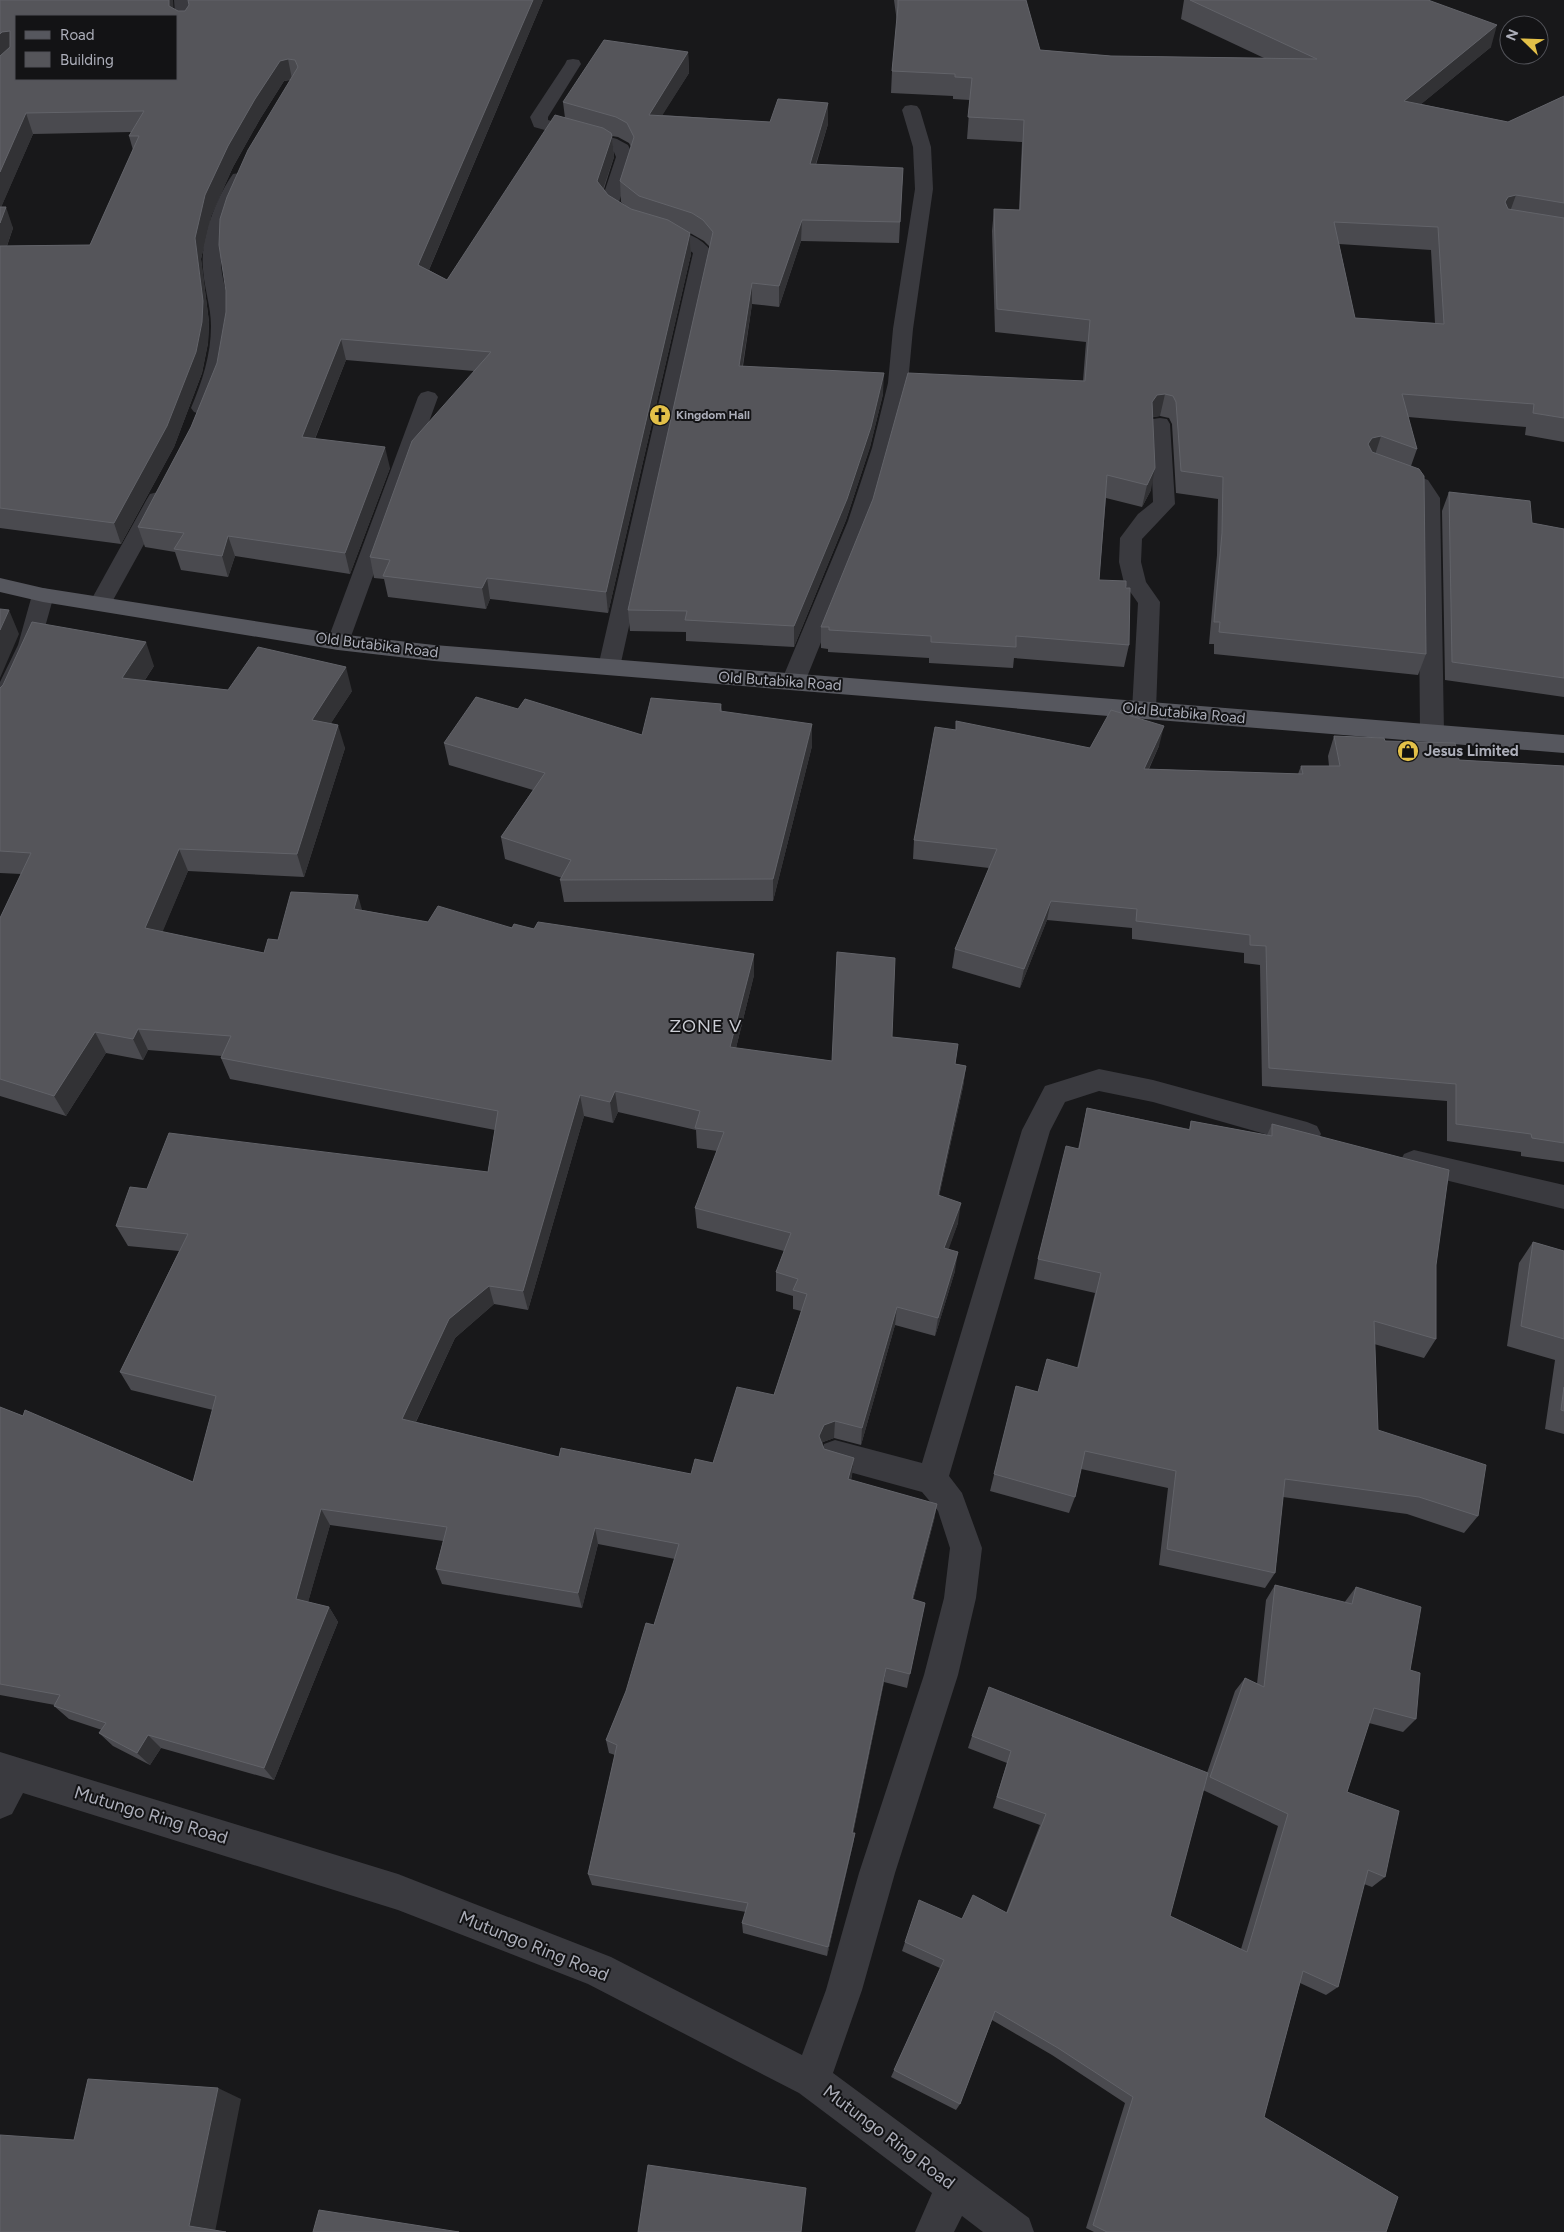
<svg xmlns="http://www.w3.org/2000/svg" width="1564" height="2232" font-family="Figtree,sans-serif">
<rect width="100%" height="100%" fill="#18181a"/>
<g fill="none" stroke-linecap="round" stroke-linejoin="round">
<path fill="#3a3a3f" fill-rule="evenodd" d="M174 0H190L192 25 190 29 184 30 176 26Z
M573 59 579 60 581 64 548 117V120L617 139 628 145 634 157 619 202C640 233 691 221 712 252L620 667 617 673 609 675 601 673 598 667 693 253C664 226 626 240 601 202L616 157 614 152 605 147 534 127 530 117 565 64 567 60Z
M911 105 917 106 920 110 931 147 933 189 913 329 908 383 892 448 870 521 805 682 801 688 793 690 785 688 781 682 848 521 872 448 888 383 893 329 915 189 913 147 902 110 905 106Z
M239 173 245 174 248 178C236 203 224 230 221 258 220 276 228 293 230 311 234 345 224 377 211 408L208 412 201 414 194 412 191 408C202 382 211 355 211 326 211 306 204 288 203 269 200 239 216 198 233 174Z
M428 391 435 393 438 397 349 642 346 648 338 650 330 648 327 642 418 397 421 393Z
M1160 418 1167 419 1170 424 1175 504 1142 539 1141 562 1146 582 1160 602 1156 710 1152 716 1144 718 1136 716 1132 710 1138 603 1124 583 1119 562 1120 538 1138 514 1153 502 1150 424 1153 419Z
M1392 467 1428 480 1440 498 1444 733 1440 739 1432 741 1424 739 1420 733 1418 498C1410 484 1390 487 1381 474L1385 469Z
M158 492 166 494 169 499 112 602 109 607 101 610 93 607 90 602 147 499 150 494Z
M43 588 51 590 54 595 40 645 12 707 8 713 0 715V682L18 645 32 595 35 590Z
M1099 1069 1153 1080 1307 1122 1317 1126 1321 1134 1317 1142 1307 1146 1153 1102 1099 1091 1065 1102 1050 1131 949 1476 962 1493 982 1548 976 1598 958 1675 895 1873 862 1990 833 2073 1029 2218 1034 2232H983L962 2216 954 2232H915L932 2193 799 2093 588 1984 398 1910 23 1793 12 1814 0 1819V1752L398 1874 611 1957 802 2055 826 1990 859 1873 924 1675 944 1598 950 1548 938 1511 922 1492 835 1468 824 1464 820 1454 824 1444 835 1440 922 1463 1022 1130 1045 1086Z
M1414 1150 1564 1185V1209L1404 1170 1400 1162 1404 1154Z"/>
<path fill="#56575e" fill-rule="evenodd" d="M0 578 43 588 338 634 434 645 1564 735V753L434 661 338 650 43 602 0 592Z"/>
</g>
<path fill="#4a4a4f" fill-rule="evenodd" d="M0 0H173V8L178 11 543 0 429 270 447 280 565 118 563 102 688 52 689 73 662 115 770 122 828 124 816 165 903 168 899 243 801 241 779 307 752 304 743 366 883 394 870 447 846 520 794 647 686 641V632L630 631 628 610 710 247 704 241 690 233 691 254 608 613 490 599 486 609 388 597 384 579 374 578 370 557 474 371 346 360 315 439 390 468 350 574 235 556 228 577 181 570 175 552 145 547 138 527 191 427 217 363 290 80 284 81 260 119 233 167 211 216 201 259 209 322 208 343 202 373 174 447 121 544 0 528ZM131 132 129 136 133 150 90 245 7 246 13 228 1 207 33 134ZM612 136 618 137 629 143 631 147 620 181 621 202 626 206 608 195 604 189 614 157Z
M894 0H1026L1040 50 1111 56 1264 58 1181 19 1184 0H1428L1491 47 1421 104 1508 122 1564 96V442L1525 435 1526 427 1408 417 1417 449 1411 466 1426 654 1418 675 1214 654V644H1209L1217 555 1218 499 1176 493 1172 424 1169 418 1160 416 1153 417 1151 490 1142 507 1106 498 1099 580 1129 645 1124 667 1014 658 1013 668 929 663V658L828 652V649L821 648V627L1083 381 1086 342 995 332 992 231 994 209 1019 210 1022 142 967 139 970 100 953 99V96L891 93 892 71 897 22ZM1339 244 1431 250 1435 323 1355 318Z
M1449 492 1532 523 1564 529V697L1445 680 1442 511Z
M154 666 145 680 228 690 352 691 331 723 345 748 304 877 188 871 162 932 264 953 278 940 362 910 428 922 534 929 754 954V975L736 1048 832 1061 892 1037 955 1064 966 1066 963 1087 939 1196 958 1223 948 1249 955 1271 935 1336 895 1325 861 1445 834 1438 823 1442 822 1445 824 1449 854 1458 852 1475 851 1480 937 1504 934 1520 913 1600 925 1603 907 1688 884 1682 853 1833H855L853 1844 827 1956 743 1933 742 1923 746 1912 592 1885 588 1874 615 1755 609 1753 606 1740 654 1625 675 1559 598 1544 582 1608 442 1584 436 1569 443 1541 330 1525 308 1602 329 1607 338 1622 274 1780 161 1748 150 1765 113 1746 99 1733 102 1730 69 1719 54 1706 55 1705 0 1695V1407L193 1482 213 1410 131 1390 120 1372 179 1251 128 1246 116 1226 147 1189 488 1172 495 1130 230 1079 221 1058 222 1056 148 1050 143 1060 106 1053 66 1116 0 1096V918L21 874 0 873V688ZM618 1112 696 1130 697 1148 717 1151 695 1208 697 1228 784 1251 776 1272V1291L793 1296V1309L801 1311 774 1395 713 1463 691 1474 559 1457 416 1422 455 1338 494 1304 528 1310 584 1116 613 1123Z
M721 704 722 712 812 746 773 901 564 902 560 880 562 878 505 859 501 837 533 790 449 765 444 743 518 709 642 735Z
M1334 736 1385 741 1459 760 1564 766V1162L1521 1156V1152L1447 1141V1101L1262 1086 1260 965 1244 963V953L1132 939V928L1047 920 1020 988 952 968 955 949 989 868 913 859 914 840 1090 748 1159 746 1149 769 1298 774 1301 766H1329L1328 756Z
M1087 1108 1189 1129 1191 1121 1267 1135 1272 1124 1436 1265V1339L1424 1358 1374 1344 1378 1430 1478 1516 1464 1533 1407 1514 1283 1497 1275 1573 1265 1588 1159 1565 1168 1488 1081 1469 1075 1497 1069 1513 990 1491 1016 1386 1038 1392 1077 1368 1095 1293 1034 1279 1038 1259 1078 1149Z
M1533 1242 1564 1251V1434L1545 1429 1555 1360 1507 1346 1519 1263Z
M1275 1585 1344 1603 1356 1587 1410 1670 1416 1719 1403 1732 1369 1723 1347 1792 1385 1877 1372 1887 1364 1884 1338 1987 1326 1995 1300 1983 1264 2117 1386 2232H1094L1086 2228 1125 2103 1052 2055 992 2020 960 2104 956 2110 891 2077 940 1968 902 1951 905 1942 962 1919 1006 1913 1040 1825 993 1808 1007 1763 968 1748 972 1736 1207 1773 1235 1691 1245 1678 1257 1684 1266 1600ZM1203 1790 1278 1826 1241 1949 1170 1916Z"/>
<path fill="#323235" d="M169 0H173L174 16 169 6Z
M533 0H543L422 286 418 265Z
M1497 25 1491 47 1398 123 1404 101Z
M10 31 16 49 0 60V34L2 32Z
M688 52 689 73 650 135 649 115Z
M288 59 292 79 284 81 260 119 233 167 211 216 201 259 209 322 208 343 202 373 174 447 121 544 114 523 195 238 205 195 228 146 255 99 280 61Z
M828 103V124L809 185 810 164Z
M26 113 33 134 0 210V172Z
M612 136 614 157 599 201 597 181Z
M1516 195 1508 217 1505 202 1508 197Z
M6 207 13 228 0 266V223Z
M802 220 801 241 779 307V286Z
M690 233 691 254 608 613 606 592Z
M752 283V304L739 387V366Z
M341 339 346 360 307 458 302 437Z
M884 373 883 394 870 447 846 520 794 647V626Z
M1165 394 1160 416 1153 417 1152 402 1157 395Z
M1381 436 1374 458 1368 444 1372 438Z
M385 447 390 468 350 574 345 553Z
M1155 468 1151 490 1142 507 1147 485Z
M228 536 235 556 228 577 222 556Z
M487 578 490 599 486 609 482 588Z
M9 610 19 634 0 678V630Z
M146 642 154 666 131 701 122 678Z
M346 667 352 691 318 743 312 720Z
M812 724V746L773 901V879Z
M338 725 345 748 304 877 297 854Z
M1164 726 1159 746 1139 789 1144 769Z
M179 849 188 871 155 950 145 928Z
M358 895 364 917 354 909Z
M1051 901 1047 920 1020 988 1024 969Z
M754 954V975L731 1068 730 1047Z
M138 1029 148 1050 143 1060 133 1039Z
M95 1032 106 1053 66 1116 54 1096Z
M966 1066 963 1087 935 1215 938 1195Z
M615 1091 618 1112 613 1123 610 1102Z
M580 1095 584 1116 528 1310 523 1291Z
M961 1203 958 1223 942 1268 944 1248Z
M958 1252 955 1271 935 1336 938 1318Z
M489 1286 494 1304 455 1338 409 1436 402 1419 449 1319Z
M897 1307 895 1325 861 1445 862 1428Z
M835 1421 834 1438 823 1442 818 1453 819 1436 824 1425Z
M854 1458 852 1475 847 1495 848 1479Z
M937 1504 934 1520 909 1614 912 1599Z
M321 1509 330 1525 305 1613 296 1599Z
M595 1528 598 1544 582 1608 578 1593Z
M329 1607 338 1622 274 1780 264 1768Z
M886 1668 884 1682 851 1844 852 1833Z
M148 1735 161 1748 150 1765 137 1753Z
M855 1833 853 1844 827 1956 828 1947Z
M218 2088 241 2099 215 2232 189 2226Z"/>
<path fill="#55555a" stroke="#626369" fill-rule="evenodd" d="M0 0H169V6L178 11H185L189 5 188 0H533L418 265 447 280 555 115 603 128 611 133 612 136 597 181 608 195 631 209 668 220 690 233 606 592 487 578 482 588 383 576 390 560 370 557 412 441 491 352 341 339 302 437 385 447 345 553 228 536 222 556 174 549 184 533 138 527 191 427 217 363 226 312V291L219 245 220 219 227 197 248 150 298 67 295 60 288 59 280 61 255 99 228 146 205 195 195 238 203 301 202 322 196 352 167 426 114 523 0 508V246L90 245 139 136H129L144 111 26 113 0 172V56L10 47V31L2 32 0 34ZM16 16H176V79H16Z
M898 0H1026L1040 50 1111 56 1317 59 1190 0H1428L1497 25 1404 101 1508 122 1564 96V203L1516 195 1508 197 1505 202 1508 209 1564 218V418L1533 413 1534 404 1402 394 1417 449 1381 436 1372 438 1368 444 1372 452 1419 469 1424 476 1426 654 1219 632 1220 622H1214L1222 533 1223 477 1181 471 1176 402 1173 396 1165 394 1157 395 1152 402 1155 468 1147 485 1107 475 1099 580 1126 581V588H1130L1129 645 1016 636V647L931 642V636L829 630V627H821L873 499 908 373 1085 381 1090 320 997 309 994 209 1020 210 1024 120 968 117 972 78 955 77V74L892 71 898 6ZM1334 222 1438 227 1444 324 1355 318Z
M604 40 688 52 649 115 770 122 778 99 828 103 810 164 903 168 900 222 802 220 779 286 752 283 739 366 884 373 871 427 847 499 794 626 685 620 687 611 628 610 713 232 703 220 692 213 639 196 620 181 634 137 627 123 616 117 563 102Z
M0 207H6L0 223Z
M1449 492 1530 501 1532 523 1564 529V678L1452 662Z
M0 609 9 610 0 630Z
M32 622 146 642 122 678 228 690 258 647 346 667 312 720 338 725 297 854 179 849 145 928 264 953 268 939 278 940 291 892 358 895 354 909 428 922 438 906 512 928 514 924 534 929 538 922 754 954 730 1047 832 1061 837 952 895 958 892 1037 958 1044 955 1064 966 1066 938 1195 961 1203 944 1248 958 1252 938 1318 897 1307 862 1428 835 1421 824 1425 819 1436 824 1449 854 1458 848 1479 937 1504 912 1599 925 1603 910 1674 886 1668 852 1833H855L828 1947 742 1923 748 1903 588 1874 617 1745 606 1740 626 1691 646 1623 654 1625 679 1544 595 1528 578 1593 436 1569 447 1527 321 1509 296 1599 329 1607 264 1768 148 1735 137 1753 99 1733 106 1723 54 1706 60 1695 0 1684V1407L23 1416 25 1410 193 1482 216 1396 120 1372 188 1234 116 1226 130 1187 147 1189 169 1133 488 1172 498 1111 221 1058 231 1036 138 1029 133 1039 95 1032 54 1096 0 1079V918L31 853 0 851V688L3 685ZM615 1091 700 1111 695 1128 724 1132 695 1208 791 1233 776 1272 798 1279 793 1290 807 1294 774 1395 737 1387 713 1463 695 1459 691 1474 561 1448 559 1457 402 1419 449 1319 489 1286 523 1291 580 1095 610 1102Z
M476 697 518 709 525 699 642 735 651 698 721 704 720 711 812 724 773 879 560 880 571 860 501 837 545 773 444 743Z
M1111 710 1164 726 1144 769 1303 774 1301 766H1340L1334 736 1384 738 1385 741 1455 743 1459 760 1564 766V1143L1532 1138 1531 1134 1456 1124V1084L1269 1068 1266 946 1250 945V935L1136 921 1137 909 1051 901 1024 969 955 949 997 849 914 840 935 727 956 730V721L1090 748Z
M1087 1108 1190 1130 1191 1121 1272 1136V1124L1449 1170 1436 1265V1339L1374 1321 1378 1430 1486 1465 1478 1516 1419 1497 1285 1479 1275 1573 1167 1549 1176 1471 1085 1451 1075 1497 994 1474 1016 1386 1038 1392 1047 1359 1078 1368 1101 1273 1038 1259 1066 1146 1079 1149Z
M1533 1242 1564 1251V1339L1521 1326Z
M1564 1387V1411L1561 1410Z
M1275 1585 1352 1604 1356 1587 1421 1607 1410 1670 1420 1673 1416 1719 1374 1708 1347 1792 1399 1811 1385 1877 1368 1870 1338 1987 1303 1971 1264 2117 1398 2197 1386 2232H1107L1093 2225 1133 2097 1058 2048 995 2011 960 2104 894 2070 944 1960 905 1942 919 1900 962 1919 973 1895 1007 1913 1046 1814 997 1797 1011 1751 972 1736 989 1687 1208 1773 1170 1916 1247 1952 1288 1814 1210 1777 1245 1678 1264 1687Z
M88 2079 218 2088 189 2226 226 2232H0V2135L74 2140Z
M648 2165 806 2188 801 2232H638Z
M319 2210 459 2232H313Z"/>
<defs>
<g id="church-disc" transform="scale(1.125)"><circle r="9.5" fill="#e3c048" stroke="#131315"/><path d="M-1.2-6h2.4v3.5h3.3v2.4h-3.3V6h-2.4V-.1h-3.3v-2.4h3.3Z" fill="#111"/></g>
<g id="shop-disc" transform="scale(1.125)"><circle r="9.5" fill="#e3c048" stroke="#131315"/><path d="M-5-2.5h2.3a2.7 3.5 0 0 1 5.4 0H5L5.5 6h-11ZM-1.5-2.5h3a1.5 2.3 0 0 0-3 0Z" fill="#111"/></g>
</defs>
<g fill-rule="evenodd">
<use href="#church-disc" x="660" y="415"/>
<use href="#shop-disc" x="1408" y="751"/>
</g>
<g text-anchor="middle" stroke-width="4" stroke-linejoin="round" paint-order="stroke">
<g font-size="12" font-weight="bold" fill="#acaeb9" stroke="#131315" text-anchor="start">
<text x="676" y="419">Kingdom Hall</text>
</g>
<g font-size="15" fill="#acaeb9" stroke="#131315">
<text transform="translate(377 645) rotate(7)" y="5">Old Butabika Road</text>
<text transform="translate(780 681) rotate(4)" y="5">Old Butabika Road</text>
<text transform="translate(1184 713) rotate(5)" y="5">Old Butabika Road</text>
</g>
<g font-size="15" font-weight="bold" fill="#acaeb9" stroke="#131315" text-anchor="start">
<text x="1424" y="756">Jesus Limited</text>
</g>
<g font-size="18" letter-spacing="1" fill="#ccced5" stroke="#131315">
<text x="706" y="1032">ZONE V</text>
</g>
<g font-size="18" fill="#acaeb9" stroke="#131315">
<text transform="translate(151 1815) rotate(17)" y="6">Mutungo Ring Road</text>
<text transform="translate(534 1946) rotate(22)" y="6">Mutungo Ring Road</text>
<text transform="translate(889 2137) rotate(37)" y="6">Mutungo Ring Road</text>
</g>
</g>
<rect x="15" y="15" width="162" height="65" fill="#131315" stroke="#505157"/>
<rect x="25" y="31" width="25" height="8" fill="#56575e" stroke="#505157"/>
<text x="60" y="40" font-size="15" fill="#acaeb9">Road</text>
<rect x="25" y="52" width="25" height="15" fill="#55555a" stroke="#505157"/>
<text x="60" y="65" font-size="15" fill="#acaeb9">Building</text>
<g transform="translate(1524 40) rotate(293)"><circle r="24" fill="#131315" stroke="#505157"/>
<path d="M0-4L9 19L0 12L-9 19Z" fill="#e3c048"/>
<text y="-8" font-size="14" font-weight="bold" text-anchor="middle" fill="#acaeb9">N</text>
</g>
</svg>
